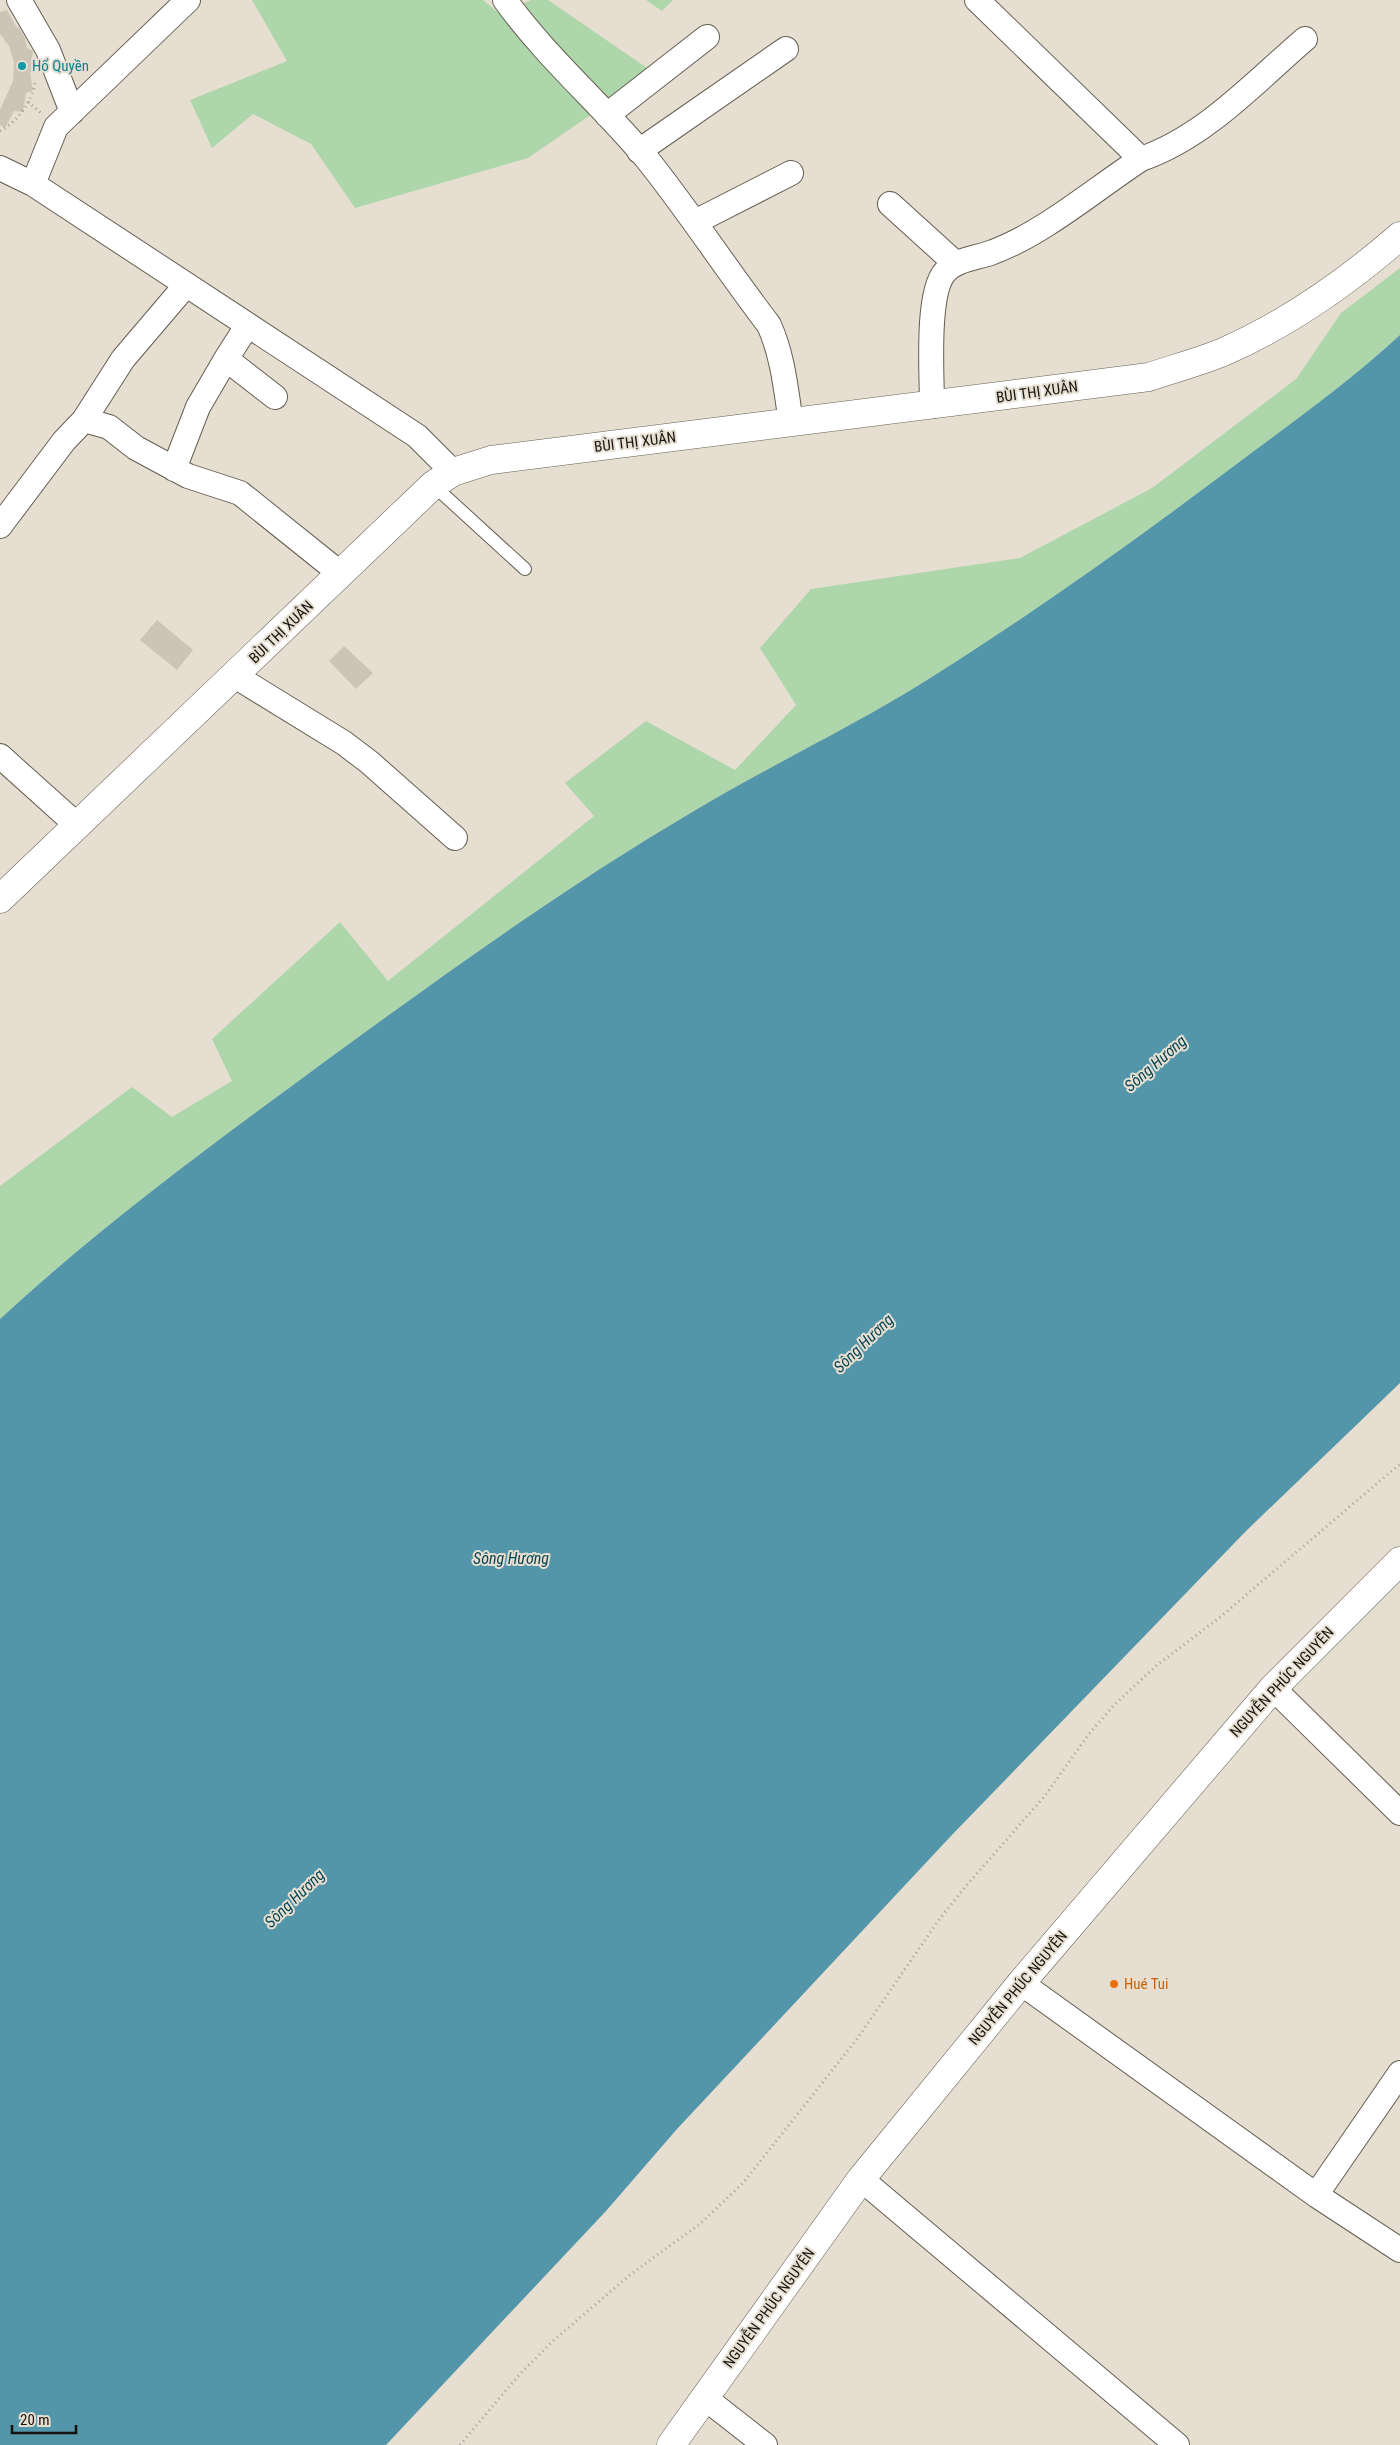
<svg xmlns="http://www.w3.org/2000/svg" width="1400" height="2445" font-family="'Roboto Condensed',sans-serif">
<rect width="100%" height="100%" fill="#e6dfd1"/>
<path fill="#aed6ab" d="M252 0H483L500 14 531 0H548L653 72 528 158 355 208 311 144 253 114 212 148 190 100 287 61Z
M646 0H673L662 11Z
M1400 268V335C1349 382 1293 422 1238 463 1137 539 1034 613 927 680 852 727 771 765 694 811 568 885 449 971 331 1057 217 1141 104 1223 0 1319V1186L132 1087 172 1117 232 1081 212 1039 340 922 388 981 594 816 565 783 646 721 735 770 796 705 760 648 811 589 1020 558 1152 488 1296 379 1341 313Z"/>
<path fill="#5395a9" d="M1400 335V1383L1247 1530 950 1837 677 2129 606 2211 386 2445H0V1319C104 1223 217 1141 331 1057 449 971 568 885 694 811 771 765 852 727 927 680 1034 613 1137 539 1238 463 1293 422 1349 382 1400 335Z"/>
<path fill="#cbc4b7" d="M7 10 17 28H19L25 38 27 48 33 51 32 58 37 68 30 72 33 91 26 93 23 112 14 111 5 128 0 125V110L13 81 14 63 9 46 0 34V12Z
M157 620 193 650 177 670 140 640Z
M344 646 373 673 356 689 329 661Z"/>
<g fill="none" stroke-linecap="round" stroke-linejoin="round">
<g stroke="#645e52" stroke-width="14">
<path id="service" d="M433 485 525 569"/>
</g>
<g stroke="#645e52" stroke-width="26">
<path id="minor" d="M19 0 48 50 72 112
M188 0 56 127 33 184 417 436 453 472
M505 0C547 58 601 104 647 159 690 213 727 270 769 325 783 356 786 390 791 423
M977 0 1141 159
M607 115 707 37
M639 151 786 49
M0 168 33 184
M890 204 955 263
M695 222 791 173
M247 326 226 359 275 397
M932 406C932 376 926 293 945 272 956 259 978 258 993 252 1044 233 1095 189 1141 159 1205 137 1255 82 1305 39
M84 420 123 359 186 285
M174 469 198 407 226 359
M0 526 64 441 84 420 109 427 136 448 188 476 240 493 341 574
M235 676 344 743 369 762 455 838
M0 756 78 826
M1273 1688 1400 1813
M1021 1983 1316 2195 1400 2250
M861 2179 1177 2445
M1316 2195 1400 2073
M705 2398 765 2445"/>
</g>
<g stroke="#645e52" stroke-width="29">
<path id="tertiary" d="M0 899 433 485 453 472 491 460 1149 377C1173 369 1198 362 1221 353 1286 325 1347 282 1400 236"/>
</g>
<g stroke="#645e52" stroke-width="29">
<path id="secondary" d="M671 2445 861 2179 1021 1983 1273 1688 1400 1561"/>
</g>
<path stroke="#a49f94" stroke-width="3" stroke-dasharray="1 4" stroke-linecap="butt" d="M28 102 41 113
M0 131C17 122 32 102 35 83
M460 2445 519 2375 554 2340 631 2274 700 2224 743 2183 857 2039 938 1921 966 1886 1044 1797 1089 1734 1114 1705 1156 1666 1219 1618 1400 1464"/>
<use href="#service" stroke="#fff" stroke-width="12"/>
<use href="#minor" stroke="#fff" stroke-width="24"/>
<use href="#tertiary" stroke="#fff" stroke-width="28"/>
<use href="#secondary" stroke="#fff" stroke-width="28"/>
</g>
<circle fill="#0f9aa8" stroke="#e6dfd1" stroke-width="2" cx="22" cy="66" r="5"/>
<circle fill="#e8710a" stroke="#e6dfd1" stroke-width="2" cx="1114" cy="1984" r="5"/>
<g text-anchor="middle" stroke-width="4" stroke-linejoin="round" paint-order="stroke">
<g font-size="15" fill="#0d838f" stroke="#e6dfd1" text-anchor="start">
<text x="32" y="71">Hổ Quyền</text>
</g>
<g font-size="15" fill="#15130e" stroke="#e6dfd1">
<text transform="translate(1037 392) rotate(-8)" y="5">BÙI THỊ XUÂN</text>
<text transform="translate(635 442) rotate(-7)" y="5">BÙI THỊ XUÂN</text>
<text transform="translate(281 632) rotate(-44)" y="5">BÙI THỊ XUÂN</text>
<text transform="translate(1282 1682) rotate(-47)" y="5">NGUYỄN PHÚC NGUYÊN</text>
<text transform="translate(1018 1988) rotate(-50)" y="5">NGUYỄN PHÚC NGUYÊN</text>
<text transform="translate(769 2308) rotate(-54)" y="5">NGUYỄN PHÚC NGUYÊN</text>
</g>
<g font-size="15" fill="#c56008" stroke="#e6dfd1" text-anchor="start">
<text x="1124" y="1989">Hué Tui</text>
</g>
<g font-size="16" font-style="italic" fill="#074554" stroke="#e6dfd1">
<text transform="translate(1155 1063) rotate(-41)" y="6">Sông Hương</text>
<text transform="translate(863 1343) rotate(-44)" y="6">Sông Hương</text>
<text x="511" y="1564">Sông Hương</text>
<text transform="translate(294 1898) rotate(-44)" y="6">Sông Hương</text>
</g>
</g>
<path d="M12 2425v8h64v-8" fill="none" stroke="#15130e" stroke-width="2.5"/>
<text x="20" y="2425" font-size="15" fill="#15130e" stroke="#e6dfd1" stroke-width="4" paint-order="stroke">20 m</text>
</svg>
